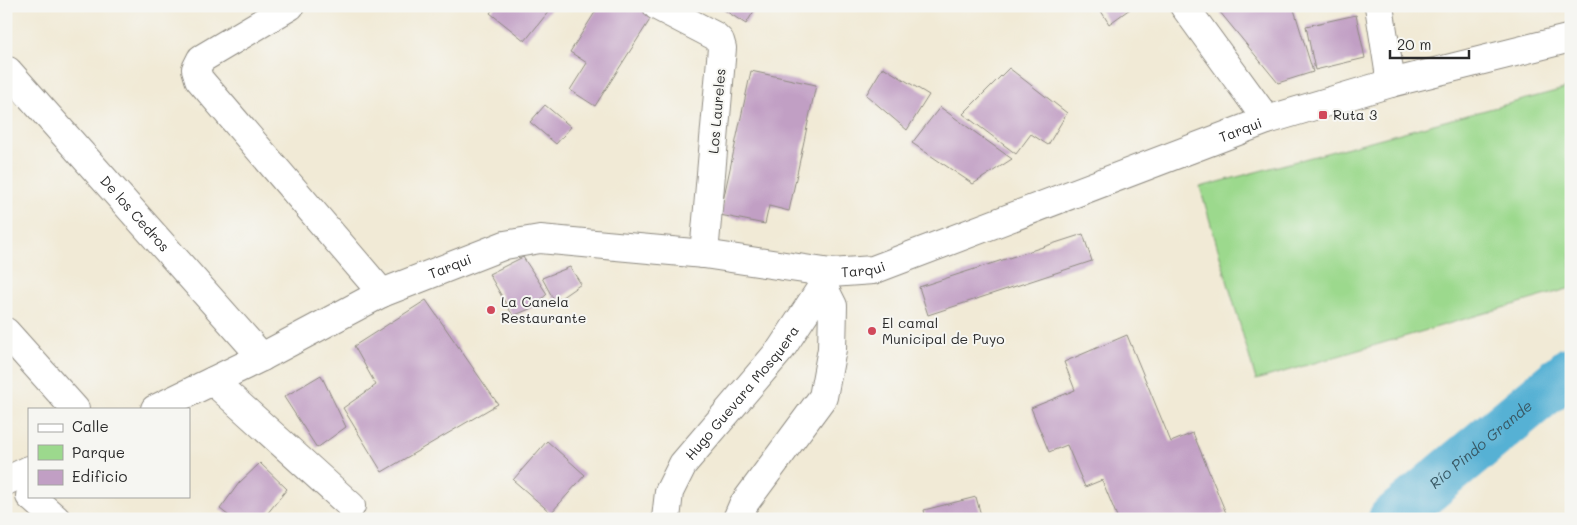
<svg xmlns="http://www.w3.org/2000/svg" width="1577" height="525" font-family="Mali,sans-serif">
<rect width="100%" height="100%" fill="#f6f6f2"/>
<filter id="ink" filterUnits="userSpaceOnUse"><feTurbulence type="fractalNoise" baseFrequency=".02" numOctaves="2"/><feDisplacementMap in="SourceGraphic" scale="10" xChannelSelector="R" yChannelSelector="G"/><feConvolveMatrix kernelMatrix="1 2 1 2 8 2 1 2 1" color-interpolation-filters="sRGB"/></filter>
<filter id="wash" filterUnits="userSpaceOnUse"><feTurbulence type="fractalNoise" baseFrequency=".0096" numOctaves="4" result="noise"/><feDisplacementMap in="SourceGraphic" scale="20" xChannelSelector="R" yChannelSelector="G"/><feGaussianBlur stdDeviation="1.12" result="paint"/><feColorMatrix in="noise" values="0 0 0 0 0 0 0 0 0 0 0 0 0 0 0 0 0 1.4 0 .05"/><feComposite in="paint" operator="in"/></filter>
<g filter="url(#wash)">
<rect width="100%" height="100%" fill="#f1ead6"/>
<path fill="#9cd98d" stroke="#64825c" d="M1571 87V288L1256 380 1200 187Z"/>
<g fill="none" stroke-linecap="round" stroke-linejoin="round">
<path stroke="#56b1d4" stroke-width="48" id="s1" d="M1392 519 1571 370"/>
</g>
<g id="blocks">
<path fill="#c19fc4" d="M495 6H553L525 41 490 13Z
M599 6H639L653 15 595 106 570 90 587 63 570 52Z
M718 6H757L746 24Z
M1098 6H1134L1109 24Z
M1215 6H1293L1313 72 1278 83Z
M1356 15 1365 58 1315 70 1306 26Z
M883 67 929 95 907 130 866 95Z
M1009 68 1067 113 1048 145 1031 134 1016 154 963 114Z
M751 71 816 85 789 211 769 206 765 224 720 215Z
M545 105 571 127 556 144 530 122Z
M940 107 1012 159 973 184 912 143Z
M1083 234 1092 261 928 315 919 287Z
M523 257 547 294 532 308 513 316 489 274Z
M570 267 581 284 555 302 542 278Z
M426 300 498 404 382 472 343 408 376 385 354 346Z
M1127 335 1171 442 1193 433 1226 513 1214 519H1118L1102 480 1085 487 1067 445 1049 452 1031 408 1075 390 1064 362Z
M321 375 346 427 317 448 284 397Z
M547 441 585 475 551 513 513 480Z
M260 463 287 489 263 519H233L220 509 239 483Z
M976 497 982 519H926L924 510Z"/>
</g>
</g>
<g filter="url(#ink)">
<use href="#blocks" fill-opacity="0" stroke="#8e8a80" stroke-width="1"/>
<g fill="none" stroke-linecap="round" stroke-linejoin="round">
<g stroke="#8e8a80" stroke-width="30">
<g id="minor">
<path d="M290 6 201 59 196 69 199 79 382 293"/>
<path d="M657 6 715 36 720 41 722 48 704 254"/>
<path d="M1184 6 1267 120"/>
<path d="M1379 6 1391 83"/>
<path id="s2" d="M8 71 262 357"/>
<path d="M6 332 75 409"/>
<path d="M213 381 351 506"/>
<path id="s3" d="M155 409 262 357 382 293 505 245 540 239 704 254 831 273 873 270 1267 120 1391 83 1571 38"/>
<path d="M6 481 29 470"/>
<path d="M30 496 56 519"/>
<path id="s4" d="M666 519 669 492 683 464 781 349 831 273"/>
<path d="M737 519 743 505 823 397 832 349 833 306 823 286"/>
</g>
</g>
<use href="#minor" stroke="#fff" stroke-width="28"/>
</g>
</g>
<g fill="#d1495b" stroke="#f6f6f2" stroke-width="2">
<rect x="1318" y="110" width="10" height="10" rx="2.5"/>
<circle cx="491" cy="310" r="5"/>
<circle cx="872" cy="331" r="5"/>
</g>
<g text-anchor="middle" stroke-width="4" stroke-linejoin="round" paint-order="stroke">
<g font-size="14" fill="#2b2b2b" stroke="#f6f6f2">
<text transform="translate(717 111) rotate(-85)" y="5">Los Laureles</text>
<text dy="5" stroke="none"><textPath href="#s3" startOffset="1151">Tarqui</textPath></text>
<text dy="5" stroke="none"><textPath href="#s2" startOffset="191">De los Cedros</textPath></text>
<text dy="5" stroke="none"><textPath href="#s3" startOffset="328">Tarqui</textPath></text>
<text dy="5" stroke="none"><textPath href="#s3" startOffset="748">Tarqui</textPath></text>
<text dy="5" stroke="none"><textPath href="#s4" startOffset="151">Hugo Guevara Mosquera</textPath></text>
</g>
<g font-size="14" fill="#2b2b2b" stroke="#f6f6f2" text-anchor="start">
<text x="1333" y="120">Ruta 3</text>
<text x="501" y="307">La Canela<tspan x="501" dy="16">Restaurante</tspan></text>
<text x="882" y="328">El camal<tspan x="882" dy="16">Municipal de Puyo</tspan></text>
</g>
<g font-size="15" font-style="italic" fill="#3a5a66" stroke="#f6f6f2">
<text dy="5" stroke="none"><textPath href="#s1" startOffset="116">Río Pindo Grande</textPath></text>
</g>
</g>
<rect width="1577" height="525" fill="none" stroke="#f6f6f2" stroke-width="25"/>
<rect x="28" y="408" width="162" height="90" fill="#f6f6f2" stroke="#a5a5a2"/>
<rect x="38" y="424" width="25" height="8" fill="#ffffff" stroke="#a5a5a2"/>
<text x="72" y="432" font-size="15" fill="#2b2b2b">Calle</text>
<rect x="38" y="445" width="25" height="15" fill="#9cd98d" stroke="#a5a5a2"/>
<text x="72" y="458" font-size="15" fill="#2b2b2b">Parque</text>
<rect x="38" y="470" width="25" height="15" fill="#c19fc4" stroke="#a5a5a2"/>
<text x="72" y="482" font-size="15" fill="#2b2b2b">Edificio</text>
<path d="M1390 50v8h79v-8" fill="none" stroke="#2b2b2b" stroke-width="2.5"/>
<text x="1397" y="50" font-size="15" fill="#2b2b2b" stroke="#f6f6f2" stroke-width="4" paint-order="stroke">20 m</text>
</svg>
